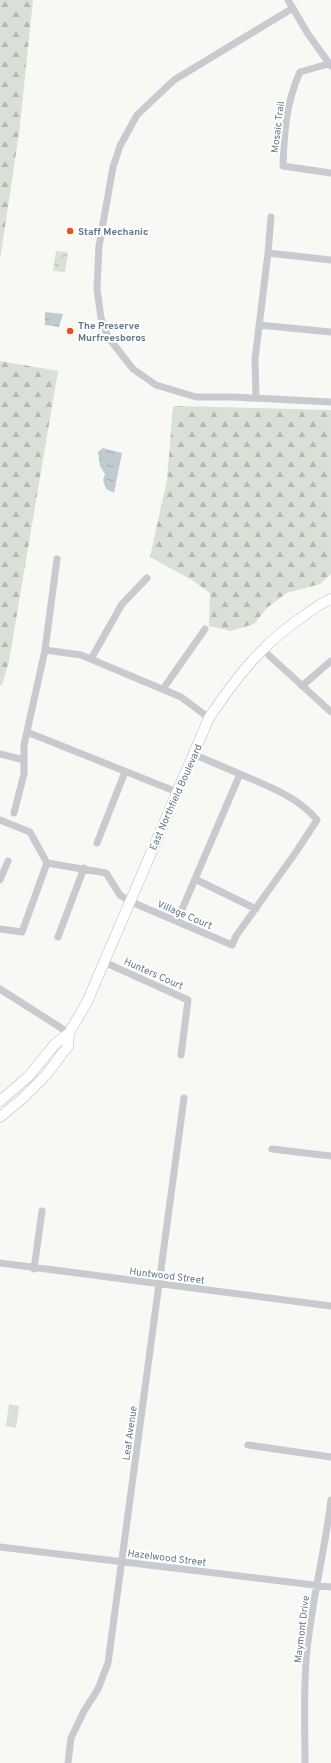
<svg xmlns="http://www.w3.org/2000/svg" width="331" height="1763" font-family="Overpass,sans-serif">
<defs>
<pattern id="forest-firs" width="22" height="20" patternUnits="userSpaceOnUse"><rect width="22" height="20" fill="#d9e0d5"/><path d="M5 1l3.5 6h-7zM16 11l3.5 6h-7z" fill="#b4bab3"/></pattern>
<pattern id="park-crowns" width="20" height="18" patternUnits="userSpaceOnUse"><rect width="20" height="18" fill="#d9e0d5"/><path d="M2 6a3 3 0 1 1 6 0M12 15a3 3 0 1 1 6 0" fill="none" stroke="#b4bab3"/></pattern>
<pattern id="water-ripples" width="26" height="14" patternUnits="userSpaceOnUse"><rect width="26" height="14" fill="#c0cbd1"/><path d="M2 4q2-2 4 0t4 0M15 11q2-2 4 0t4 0" fill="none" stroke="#a0aaaf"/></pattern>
</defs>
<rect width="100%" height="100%" fill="#f8f8f4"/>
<path fill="url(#forest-firs)" d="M0 0H33L19 133 0 260Z
M0 361 58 371 9 661 2 685H0Z
M173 406 331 410V574L320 584 287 593 268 607 254 624 231 631 209 626 210 593 192 580 150 557 167 480Z"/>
<path fill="url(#park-crowns)" d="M56 251 68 252 65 272 53 271Z"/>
<path fill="#d9e0d5" d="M9 1404 19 1406 16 1428 6 1426Z"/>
<path fill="url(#water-ripples)" d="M45 312 63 314 59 327 45 325Z
M103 448 122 453 114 493 106 489 103 480 105 474 100 466 98 452Z"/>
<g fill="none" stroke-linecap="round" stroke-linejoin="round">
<g stroke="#b7bdc2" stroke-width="11">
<path id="secondary" d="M0 1101 28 1077 55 1044 69 1033
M0 1117 23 1098 46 1075 68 1046 69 1033 87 1002 209 718C237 676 263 643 305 615 313 609 322 603 331 599"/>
</g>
<path stroke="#c7cbcf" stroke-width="7" d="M288 0 308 34 331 66
M293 8 174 80 137 115 120 146 113 167 99 246 97 289 101 318 108 337 133 369 156 385 196 397H233L331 402
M328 64 300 72C286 103 284 132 283 166L331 173
M268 253 271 217
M259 325 331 332
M256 398 255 359 268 253 331 260
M262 649 331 712
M45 650 81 655 181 697 209 718
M91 659 122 604 147 578
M302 686 331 661
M163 689 205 629
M27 732 177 792
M0 754 24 760
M14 813 24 774V745L45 650 57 559
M0 820 30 832 47 863 106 873 120 895 129 901 232 945 236 936 296 852 317 820C297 796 267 786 240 774
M97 843 125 772
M195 879 256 909
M0 880 8 861
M177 921 240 774 193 754
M0 929 22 932 47 863
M58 937 84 868
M104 962 188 1000 181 1055
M0 989 69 1033
M272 1149 331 1156
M0 1263 331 1306
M34 1269 42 1211
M248 1445 331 1457
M0 1547 331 1587
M68 1763 71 1738 84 1711 98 1689 108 1663 184 1098
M305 1763C305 1725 303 1688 307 1650 312 1600 325 1550 331 1500"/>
<use href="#secondary" stroke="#fff" stroke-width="10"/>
</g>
<g fill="#f54e18" stroke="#fff" stroke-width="1.5">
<circle cx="70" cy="231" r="4"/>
<circle cx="70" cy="331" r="4"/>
</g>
<g text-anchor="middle" stroke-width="4" stroke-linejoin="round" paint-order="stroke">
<g font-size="10" fill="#647889" stroke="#fff">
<text transform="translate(277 127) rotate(-83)" y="4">Mosaic Trail</text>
<text transform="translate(175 797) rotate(-66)" y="4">East Northfield Boulevard</text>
<text transform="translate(185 914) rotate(23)" y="4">Village Court</text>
<text transform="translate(154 973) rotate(24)" y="4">Hunters Court</text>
<text transform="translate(167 1275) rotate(7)" y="4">Huntwood Street</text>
<text transform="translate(129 1433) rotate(-82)" y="4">Leaf Avenue</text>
<text transform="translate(167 1557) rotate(7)" y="4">Hazelwood Street</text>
<text transform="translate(301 1629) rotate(-83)" y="4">Maymont Drive</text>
</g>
<g font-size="10" font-weight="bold" fill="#647889" stroke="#fff" text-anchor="start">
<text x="78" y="235">Staff Mechanic</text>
<text x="78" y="329">The Preserve<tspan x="78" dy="12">Murfreesboros</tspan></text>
</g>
</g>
</svg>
